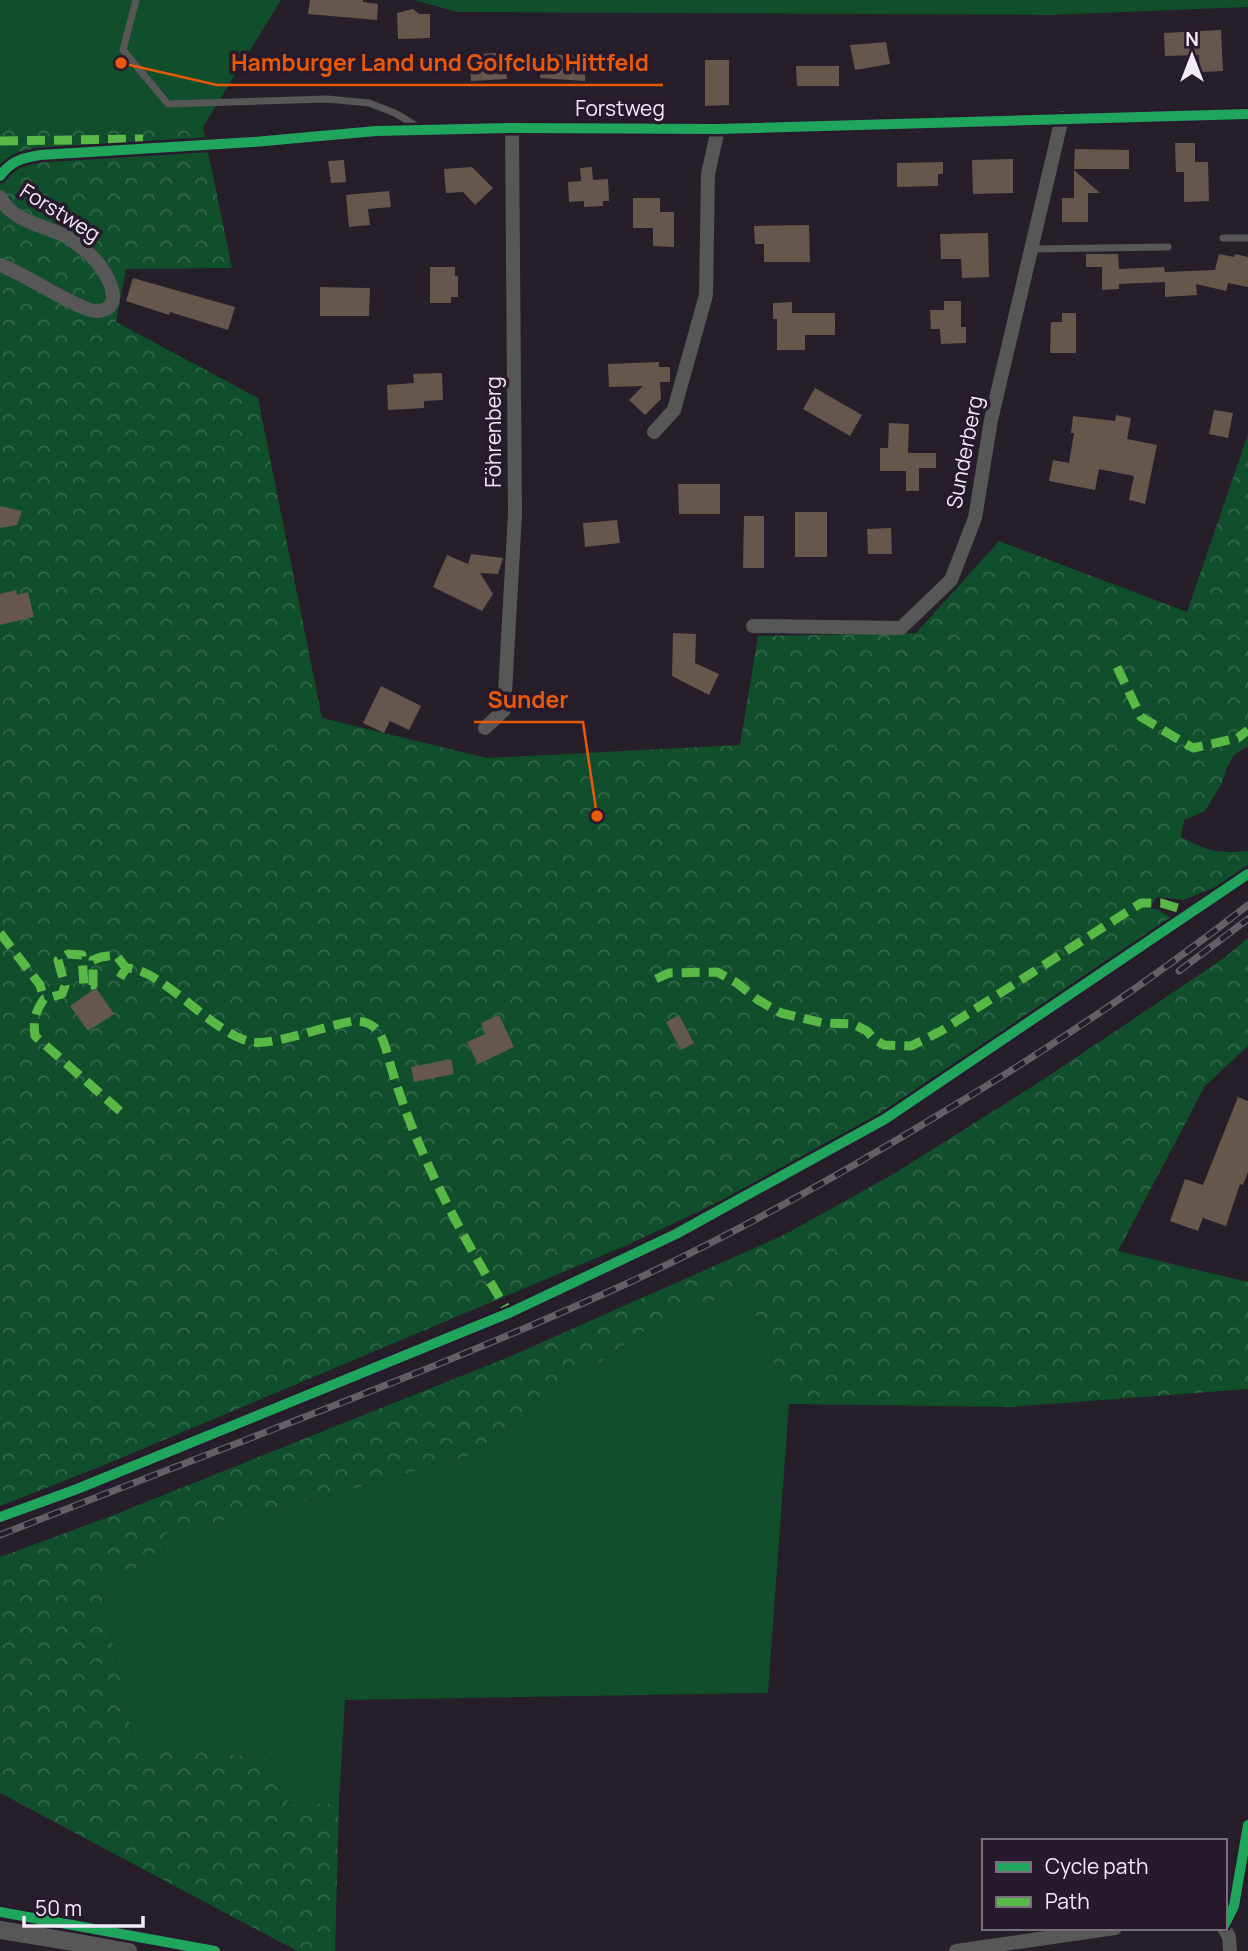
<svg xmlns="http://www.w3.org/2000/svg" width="1248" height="1951" font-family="Manrope,sans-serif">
<defs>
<pattern id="forest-crowns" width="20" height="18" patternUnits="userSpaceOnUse" patternTransform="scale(1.75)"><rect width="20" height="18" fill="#104e2c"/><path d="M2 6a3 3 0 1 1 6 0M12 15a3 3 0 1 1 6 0" fill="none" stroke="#33684b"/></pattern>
</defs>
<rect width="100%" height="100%" fill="#261e29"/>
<path fill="#104e2c" d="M0 0H281L203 127H0Z
M414 0H1248V7L1050 15 457 12Z
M746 1287 789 1404 768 1693 345 1700 339 1803 289 1806 274 1759 134 1743 100 1584 163 1556 166 1534 329 1496 468 1456 644 1331Z"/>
<path fill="url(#forest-crowns)" d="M0 127H203L232 268 126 269 116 322 258 398 322 718 487 758 740 745 758 636 916 633 999 541 1187 612 1248 434V746L1234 755 1227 767 1222 783 1205 811 1184 820 1181 837C1208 851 1218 854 1248 851V865L1218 886 1183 900 1157 897 1149 908 1157 909 1172 918C1064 991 957 1068 845 1135 777 1176 703 1209 632 1243L97 1468 0 1506Z
M1248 938V1046L1205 1086 1118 1251 1248 1282V1389L1011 1407 789 1404 746 1287 644 1331 468 1456 329 1496 166 1534 163 1556 100 1584 134 1743 274 1759 289 1805 339 1803 335 1951H297L0 1793V1557L111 1516 511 1356 786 1234 895 1173 1044 1079 1224 958Z"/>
<path fill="#66574d" d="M310 0H363V2L378 4 377 20 308 14Z
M413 9 419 14H430V38L398 39 397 13Z
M1221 30 1223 71 1200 72 1199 55 1165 56 1164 33Z
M886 42 890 64 855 70 850 45Z
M506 52 507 79 471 81 469 55Z
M542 54 586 56 585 81 540 78Z
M705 60H729V105L705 106Z
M796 66H839V86H797Z
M1175 143H1195V162H1208L1209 201 1184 202V172H1176Z
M1075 149 1129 150V169H1074Z
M1013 159V193L973 194 972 160Z
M344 160 346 182 331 183 328 161Z
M943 162V174H938V186L897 187V163Z
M472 167 493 188 475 205 463 192 446 193 444 169Z
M592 167 593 180 608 179 609 201H603V206L584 207V201L569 202 568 182 581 181 580 168Z
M1074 170 1100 193H1088V222H1062V198H1074Z
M389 191 391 207 368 209 370 225 349 227 346 195Z
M633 198H660V212H674V247L653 246V228H633Z
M809 225 810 262H764V244H755L754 226Z
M988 233 989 277 962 278 961 259H941L940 234Z
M1086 254H1118L1119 269 1164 267 1165 272 1215 270 1219 254 1234 257 1235 254 1248 257V287L1228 283 1226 291 1196 284 1197 295 1165 297V277V282L1119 284V289L1102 290V267H1086Z
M430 267H455V276H458V297H451V303H430Z
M133 278 235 307 228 330 170 312 169 315 126 301Z
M320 287 370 288 369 316H320Z
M944 301H961V327H966V343L941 344 940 329H931L930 310H944Z
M792 302V313H835V335H805V350H777V319H773V303Z
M1062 313H1076V353H1050L1051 322H1062Z
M659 362V367H670V382H660L661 399 645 415 629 400 643 386 609 387 608 364Z
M442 373 443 400 424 401V408L388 410 387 385 414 383 413 374Z
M815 388 862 415 850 436 803 409Z
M1214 410 1233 413 1228 438 1209 434Z
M1116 415 1131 418 1127 439 1157 445 1145 504 1129 500 1134 476 1099 469 1095 490 1049 481 1053 460 1069 463 1074 433H1071L1073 416 1115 421Z
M889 423 909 424 908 453H936V468H919V491H906V471H880V448H888Z
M678 484H720V514H679Z
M0 506 22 511 17 525 0 528Z
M795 512H827V557H795Z
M744 516H764V568H743Z
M617 520 620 543 585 547 583 523Z
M891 528 892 554H868L867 529Z
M471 554 503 558 498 574 480 573 493 594 482 611 433 587 447 555 468 564Z
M16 590 17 595 28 592 34 617 0 625V594Z
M673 633 696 634 695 663 719 674 709 695 672 676Z
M381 686 421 706 409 730 390 721 384 733 363 723Z
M96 988 114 1014 88 1031 70 1006Z
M499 1015 514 1047 478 1064 467 1042 485 1034 481 1023Z
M679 1015 694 1043 681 1050 666 1022Z
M451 1059 454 1074 414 1082 411 1067Z
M1238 1097 1248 1101V1172L1243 1185 1240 1184 1226 1226 1203 1218 1198 1231 1170 1221 1185 1179 1203 1185Z"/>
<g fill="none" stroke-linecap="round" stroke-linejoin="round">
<path stroke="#565756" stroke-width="7" d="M136 0 123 50 168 104 327 99 369 103 395 113 418 127
M1223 238H1248
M1032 249 1168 247"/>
<path stroke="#565756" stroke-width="14" d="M0 176C11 161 22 158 40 155L253 142 376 131 512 128 718 129 1248 114
M0 197C12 222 45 225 67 237 78 244 88 252 96 261 107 273 128 310 96 311 81 312 22 272 0 265
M654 432 674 410 706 295 708 174 718 129
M753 626 901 628 951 580 975 518 991 420 1062 118
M485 728 504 710 515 514 512 128
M1225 1924 1234 1906 1248 1825
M1224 1928 1229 1937 1230 1951
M956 1951 1115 1928"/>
<path stroke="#565756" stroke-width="18" d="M0 1930 128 1951"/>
<g stroke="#626064" stroke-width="7">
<path id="rail" d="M1179 971 1248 919
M0 1535C210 1452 423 1376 628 1283 737 1233 843 1173 945 1111 1050 1048 1151 981 1248 905"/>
</g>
<use href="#rail" stroke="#271a2d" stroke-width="4.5" stroke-dasharray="13" stroke-linecap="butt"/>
<path stroke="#58b947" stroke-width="9" stroke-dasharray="18 9" stroke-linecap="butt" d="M0 141 143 139
M1117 667 1141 717 1193 748 1238 738 1248 730
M0 933 40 985 44 999
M120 978 126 968C162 968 213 1035 252 1042 273 1046 328 1025 353 1021 374 1021 380 1030 386 1049 411 1143 458 1230 509 1313
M656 979 669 973 717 972 737 983 758 1000 781 1013 823 1023 853 1024 867 1031 874 1039 884 1045 911 1046 941 1031 1141 903H1161L1191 912
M120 1111 35 1036C33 1020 35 1012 44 999L62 994 65 986 58 960 68 954 82 955 84 986 93 985V960L101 957 116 955 126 968"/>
<g stroke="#271a2d" stroke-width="15">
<path id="cycleway" d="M0 176C11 161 22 158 40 155L253 142 376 131 512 128 718 129 1248 114
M0 1517 77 1489 509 1313 676 1234 885 1119 1248 874
M0 1912 215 1951
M1225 1924 1234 1906 1248 1825"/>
</g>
<use href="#cycleway" stroke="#20a55d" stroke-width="10"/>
</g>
<g text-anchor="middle" stroke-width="7" stroke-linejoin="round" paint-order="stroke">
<g font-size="21" fill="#f4ebf8" stroke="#271a2d">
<text x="620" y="116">Forstweg</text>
<text transform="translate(60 213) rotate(32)" y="7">Forstweg</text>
<text transform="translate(494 432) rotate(-90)" y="7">Föhrenberg</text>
<text transform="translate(965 452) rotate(-79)" y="7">Sunderberg</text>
</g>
</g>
<path fill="none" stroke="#e8590c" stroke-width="2.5" d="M121 63L217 85H663M597 816L583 722H474"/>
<g fill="#e8590c" stroke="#271a2d" stroke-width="2.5">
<circle cx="121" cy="63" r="7"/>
<circle cx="597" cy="816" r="7"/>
</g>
<g font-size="23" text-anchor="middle" font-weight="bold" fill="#e8590c" stroke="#271a2d" stroke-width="7" stroke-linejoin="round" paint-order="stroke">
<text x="440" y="71">Hamburger Land und Golfclub Hittfeld</text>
<text x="528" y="708">Sunder</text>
</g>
<rect x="982" y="1839" width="245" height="91" fill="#271a2d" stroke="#796e7e" stroke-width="2"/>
<rect x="996" y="1862" width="35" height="10" fill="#20a55d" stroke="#796e7e" stroke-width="2"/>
<text x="1045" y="1874" font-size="21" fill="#f4ebf8">Cycle path</text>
<rect x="996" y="1897" width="35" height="10" fill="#58b947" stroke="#796e7e" stroke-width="2"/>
<text x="1045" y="1909" font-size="21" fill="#f4ebf8">Path</text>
<g transform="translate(1192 56)" stroke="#271a2d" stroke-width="5" paint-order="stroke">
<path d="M0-5L12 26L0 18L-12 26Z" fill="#f4ebf8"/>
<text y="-10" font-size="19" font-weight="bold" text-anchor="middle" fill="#f4ebf8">N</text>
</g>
<path d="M24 1916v10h119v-10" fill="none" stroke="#f4ebf8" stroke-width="3.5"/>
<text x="35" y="1916" font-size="21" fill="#f4ebf8" stroke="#271a2d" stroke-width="5" paint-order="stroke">50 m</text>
</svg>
